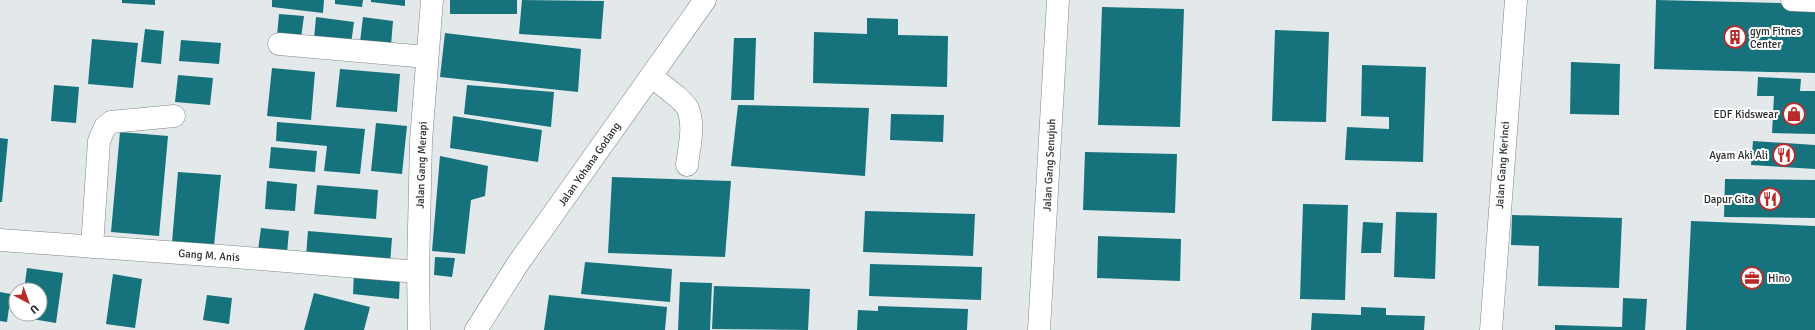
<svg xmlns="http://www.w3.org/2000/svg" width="1815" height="330" font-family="Signika,sans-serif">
<rect width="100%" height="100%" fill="#e3e9ea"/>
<path fill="#16737d" d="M122 0H155V5L122 3Z
M272 0H324L323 13 272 7Z
M335 0H363L362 7 335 4Z
M371 0H405V6L371 2Z
M450 0H517V14H450Z
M522 0 604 1 601 39 519 34Z
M1656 0 1815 4V73L1654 69Z
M1102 7 1184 9 1180 127 1098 125Z
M279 14 304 16 301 38 277 36Z
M316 17 354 22 351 44 314 39Z
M363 17 393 21 391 45 360 42Z
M867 18 898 19V35L948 36 947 87 813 83 814 32 867 34Z
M145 29 164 31 161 64 141 62Z
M1275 30 1329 32 1326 122 1272 121Z
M445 33 581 49 578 92 440 77Z
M734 38H756L754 100H731Z
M92 39 138 43 133 88 88 84Z
M181 40 221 43 219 64 179 61Z
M1571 62 1620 64 1619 115 1570 114Z
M1362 65 1426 67 1423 162 1345 160 1347 127 1389 129V117L1361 116Z
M272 68 315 72 311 120 267 116Z
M340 69 400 74 397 112 336 107Z
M178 75 213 78 210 105 175 102Z
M1758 77 1801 79 1800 91H1815V134L1772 133 1774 96H1757Z
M54 85 79 87 76 123 51 121Z
M467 85 554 92 551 127 464 114Z
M738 105 869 108 865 176 731 166Z
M891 114 944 115 943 142 890 140Z
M453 116 542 130 538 162 450 148Z
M277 122 365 129 360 174 324 171 327 146 276 141Z
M376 123 407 126 402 174 371 171Z
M120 132 168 136 159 236 111 232Z
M0 138 8 139 2 202H0Z
M1753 141 1815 145V169L1751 165Z
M271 147 317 151 315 172 269 168Z
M1085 152 1177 154 1175 213 1083 210Z
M440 156 488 166 485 196 471 200 465 254 432 251Z
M178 172 221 175 214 246 172 242Z
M612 177 731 181 725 257 608 253Z
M1725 179 1815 180V218L1724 217Z
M267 181 297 184 295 211 265 209Z
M317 185 378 190 376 219 314 214Z
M1303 204 1348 205 1345 300 1300 299Z
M865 211 975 214 973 256 863 252Z
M1396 212 1437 213 1435 279 1394 277Z
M1512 215 1622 218 1619 288 1538 286 1539 246 1511 245Z
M1691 221 1815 226V330H1686Z
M1363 222 1383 223 1381 253H1361Z
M261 228 289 231 287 253 258 250Z
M308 231 392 238 390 264 306 256Z
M1098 236 1181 239 1180 281 1097 278Z
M435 257 455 258 452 277 434 275Z
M585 262 672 269 670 302 581 294Z
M870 264 982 267 981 300 869 296Z
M27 268 63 273 56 323 20 317V314H40V290H24Z
M354 272 400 277 399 299 353 294Z
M113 274 142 279 135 328 106 324Z
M680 282 712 283 710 330H678Z
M714 286 810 289 808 330 712 329Z
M0 292 11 294 7 322 0 321Z
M314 293 370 307 364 330H304Z
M207 295 232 298 229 324 203 320Z
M549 295 667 307 665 330H544Z
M1623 298 1647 299 1645 330H1555V325L1622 327Z
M878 306 968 309 967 330H857L858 310 878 311Z
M1361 307 1386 308V315L1425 316 1424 330H1311L1312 313 1361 315Z"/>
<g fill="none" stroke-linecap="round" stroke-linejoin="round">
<g stroke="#808687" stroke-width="23">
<path id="minor" d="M1792 0 1815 1
M279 44 427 57
M651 76C659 83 684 100 688 109 695 127 689 147 687 165
M0 240 235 257 418 272
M92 247 99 141 105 127 111 122 174 116
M419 330 418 272 421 141 432 0
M1039 330 1058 0
M1491 330 1516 0"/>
</g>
<g stroke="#808687" stroke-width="23">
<path id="major" d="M476 330 517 265 705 0"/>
</g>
<use href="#minor" stroke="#fff" stroke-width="22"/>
<use href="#major" stroke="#fff" stroke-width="22"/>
</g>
<defs>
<g id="building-ring" transform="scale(1.15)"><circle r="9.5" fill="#fff" stroke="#b92a28" stroke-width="1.5"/><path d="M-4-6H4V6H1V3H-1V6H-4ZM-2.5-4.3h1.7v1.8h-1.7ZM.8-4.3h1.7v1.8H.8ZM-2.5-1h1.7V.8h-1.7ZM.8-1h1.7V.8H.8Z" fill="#b92a28"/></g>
<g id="shop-ring" transform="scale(1.15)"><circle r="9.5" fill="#fff" stroke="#b92a28" stroke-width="1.5"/><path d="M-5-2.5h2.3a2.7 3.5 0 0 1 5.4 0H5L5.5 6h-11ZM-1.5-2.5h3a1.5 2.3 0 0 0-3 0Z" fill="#b92a28"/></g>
<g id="restaurant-ring" transform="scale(1.15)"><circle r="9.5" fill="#fff" stroke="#b92a28" stroke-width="1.5"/><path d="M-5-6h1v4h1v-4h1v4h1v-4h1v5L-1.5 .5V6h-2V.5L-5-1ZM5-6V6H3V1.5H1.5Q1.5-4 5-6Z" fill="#b92a28"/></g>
<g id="office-ring" transform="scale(1.15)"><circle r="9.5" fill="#fff" stroke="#b92a28" stroke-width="1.5"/><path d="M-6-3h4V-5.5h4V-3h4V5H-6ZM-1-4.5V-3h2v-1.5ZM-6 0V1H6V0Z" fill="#b92a28"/></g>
</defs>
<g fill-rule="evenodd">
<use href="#building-ring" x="1735" y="37"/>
<use href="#shop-ring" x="1794" y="114"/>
<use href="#restaurant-ring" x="1784" y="155"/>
<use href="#restaurant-ring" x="1770" y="199"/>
<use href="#office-ring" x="1752" y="278"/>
</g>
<g text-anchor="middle" stroke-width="4" stroke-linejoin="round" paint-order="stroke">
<g font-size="11" fill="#292b2c" stroke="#fff" text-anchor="end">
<text x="1750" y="35" text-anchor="start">gym Fitnes<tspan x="1750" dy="13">Center</tspan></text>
<text x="1778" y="118">EDF Kidswear</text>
<text x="1768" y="159">Ayam Aki Ali</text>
<text x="1754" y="203">Dapur Gita</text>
<text x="1768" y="282" text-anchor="start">Hino</text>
</g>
<g font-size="11" fill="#292b2c" stroke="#fff">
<text transform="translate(589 164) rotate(-55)" y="4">Jalan Yohana Godang</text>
<text transform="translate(421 165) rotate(-88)" y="4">Jalan Gang Merapi</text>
<text transform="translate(1049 165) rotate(-87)" y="4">Jalan Gang Senujuh</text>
<text transform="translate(1502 165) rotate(-86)" y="4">Jalan Gang Kerinci</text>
<text transform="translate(209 255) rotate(4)" y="4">Gang M. Anis</text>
</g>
</g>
<g transform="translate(28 302) rotate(139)"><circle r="19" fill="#ffffff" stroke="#a9aaab"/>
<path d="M0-3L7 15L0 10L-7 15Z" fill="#b92a28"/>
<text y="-6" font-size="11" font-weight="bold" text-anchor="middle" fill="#292b2c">U</text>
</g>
</svg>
